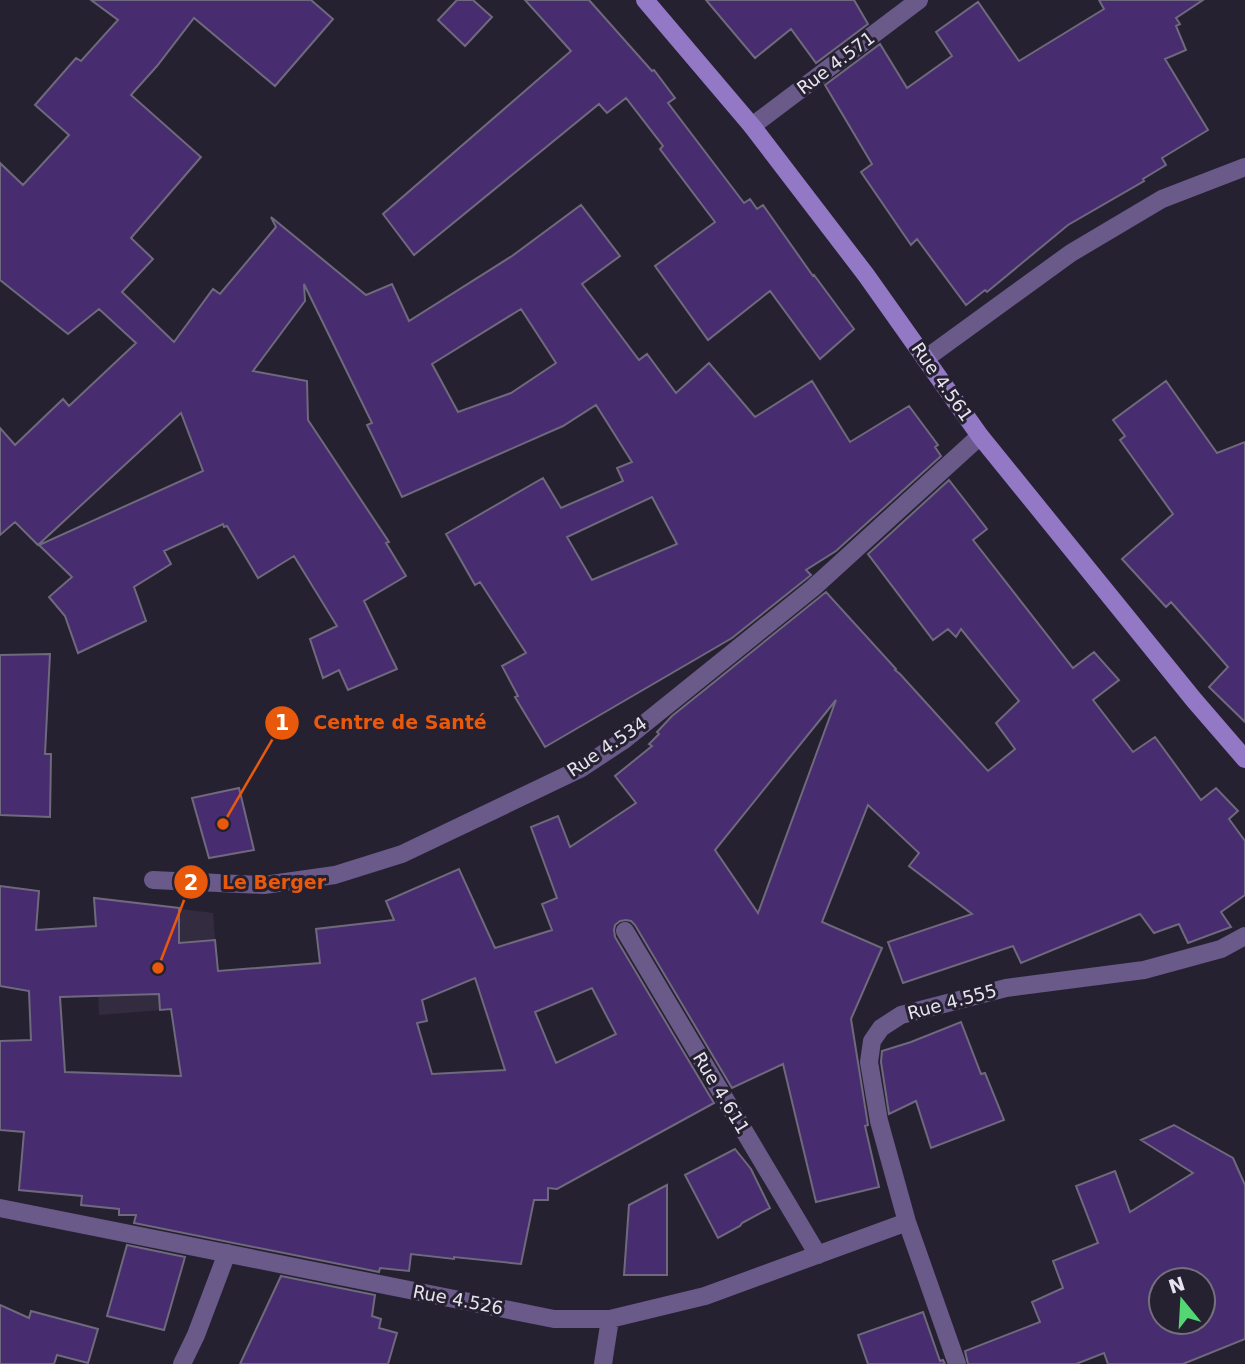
<svg xmlns="http://www.w3.org/2000/svg" width="1245" height="1364" font-family="'DejaVu Sans',sans-serif">
<rect width="100%" height="100%" fill="#262131"/>
<path fill="#332c41" d="M94 898 213 913 215 940 222 1005 99 1015Z"/>
<path fill="#472d6f" stroke="#6e697c" stroke-width="2" fill-rule="evenodd" d="M91 0H311L333 19 275 86 194 18 157 66 131 95 201 157 131 238 153 259 122 292 174 342 213 289 220 294 276 227 271 217 366 295 392 284 409 321 512 256 581 205 620 256 582 284 639 360 647 354 676 393 709 363 755 417 812 381 850 442 909 406 938 445 935 447 941 456 836 551 806 570 811 575 806 579 732 638 545 747 515 697 518 696 502 666 526 653 480 582 475 585 446 534 543 478 561 508 623 481 617 468 632 462 596 405 563 426 402 497 367 425 372 423 304 284 305 301 253 371 307 381 308 420 389 542 386 543 406 576 364 601 397 669 348 690 339 670 323 678 310 639 337 626 294 556 258 578 227 526 224 527 223 524 164 551 171 564 134 587 146 621 78 653 65 616 49 597 72 577 39 545 203 471 181 413 38 545 15 522 0 535V428L15 445 63 399 69 406 136 343 99 309 68 334 0 280V163L23 185 69 135 35 105 76 58 81 61 118 20ZM521 309 556 363 511 393 458 412 432 364ZM652 497 677 544 592 580 567 537Z
M457 0H473L492 17 465 46 438 20Z
M525 0H589L652 71 654 70 675 98 668 103 744 203 750 199 757 209 763 205 813 276 814 275 854 329 820 359 770 291 708 340 655 266 715 222 660 149 663 146 626 98 607 113 599 104 414 255 383 214 571 51Z
M706 0H854L868 24 816 63 791 29 755 58Z
M1099 0H1203L1176 18 1180 24 1176 26 1186 50 1165 59 1208 130 1162 158 1166 165 1143 179 1144 181 1068 225 987 292 985 290 966 305 917 239 911 245 861 172 872 164 825 85 880 44 907 88 952 56 936 32 978 2 1019 61 1104 9Z
M1166 381 1217 453 1245 442V722L1209 687 1228 667 1171 602 1166 607 1122 559 1173 514 1120 440 1125 436 1113 420Z
M949 480 987 529 973 540 1073 668 1094 652 1119 680 1093 700 1133 752 1155 737 1201 800 1216 788 1238 811 1229 819 1245 841V895L1221 912 1231 927 1188 943 1179 924 1154 933 1140 914 1021 963 1013 946 903 983 888 942 972 914 909 866 919 853 868 805 822 922 882 948 851 1019 868 1125 865 1126 879 1187 816 1202 783 1064 732 1088 635 925 631 921 626 920 620 921 615 925 614 930 615 937 714 1103 557 1189 548 1188V1200H534L521 1264 454 1257V1259L411 1254 409 1271 380 1268 379 1272 134 1223 136 1215H119V1209L81 1205 82 1196 19 1190 24 1132 0 1130V1041L31 1040 29 991 0 986V886L39 891 36 930 96 926 94 898 179 908V943L215 940 218 971 320 963 316 929 394 920 386 901 459 869 495 948 552 930 542 904 557 898 531 827 558 816 570 847 636 803 615 776 652 746 649 744 659 734 657 732 672 716 826 592 896 669 895 670 900 674 988 771 1015 749 996 723 1019 701 961 629 956 637 948 629 933 640 868 554ZM836 700 758 913 715 850ZM475 978 505 1070 432 1074 417 1023 427 1021 422 1000ZM592 988 616 1034 556 1063 535 1012ZM159 994 160 1010 171 1009 181 1076 65 1072 60 997Z
M50 654 45 754H51L50 817 0 815V655Z
M239 788 254 850 209 858 192 798Z
M961 1022 981 1074 985 1073 1004 1120 931 1148 916 1101 889 1114 881 1062 882 1051 911 1042Z
M1174 1125 1233 1158 1245 1185V1339L1183 1364H1108L1104 1353 1076 1364H968L965 1351 1040 1322 1032 1302 1063 1288 1053 1261 1098 1243 1076 1186 1115 1171 1130 1212 1193 1173 1141 1140ZM1161 1280H1203V1322H1161Z
M735 1149 751 1169 770 1208 742 1223 740 1226 718 1238 685 1175Z
M667 1185V1275H624L629 1205Z
M127 1245 185 1257 164 1330 107 1316Z
M281 1276 375 1295 372 1316 381 1319 379 1328 397 1333 388 1364H240Z
M0 1305 29 1318 31 1311 98 1329 88 1363 57 1355 54 1364H0Z
M923 1312 940 1361 943 1360 945 1364H868L858 1335Z"/>
<g fill="none" stroke-linecap="round" stroke-linejoin="round">
<path stroke="#6a5a8a" stroke-width="18" d="M752 126 919 0
M925 359 1071 253 1162 199 1245 167
M153 880 264 885 335 875 402 854 580 769 624 740 813 588 980 436
M625 931 818 1255
M0 1208 554 1319H610L705 1296 907 1222
M182 1364 196 1335 227 1253
M603 1364 610 1319
M957 1364 907 1222 879 1121 869 1062 872 1041 881 1028 901 1015 1006 988 1144 970 1221 949 1245 936"/>
<path stroke="#9278c5" stroke-width="18" d="M645 0 752 126 866 275 980 436 1194 700 1245 759"/>
</g>
<g text-anchor="middle" stroke-width="6" stroke-linejoin="round" paint-order="stroke">
<g font-size="18" fill="#e7e4ef" stroke="#262131">
<text transform="translate(836 63) rotate(-37)" y="6">Rue 4.571</text>
<text transform="translate(942 382) rotate(55)" y="6">Rue 4.561</text>
<text transform="translate(607 747) rotate(-34)" y="6">Rue 4.534</text>
<text transform="translate(952 1002) rotate(-15)" y="6">Rue 4.555</text>
<text transform="translate(721 1093) rotate(59)" y="6">Rue 4.611</text>
<text transform="translate(458 1300) rotate(11)" y="6">Rue 4.526</text>
</g>
</g>
<path fill="none" stroke="#e8590c" stroke-width="2.5" d="M223 824L282 723M158 968L191 882"/>
<g fill="#e8590c" stroke="#262131" stroke-width="2.5">
<circle cx="223" cy="824" r="7"/>
<circle cx="158" cy="968" r="7"/>
<circle cx="282" cy="723" r="18"/>
<circle cx="191" cy="882" r="18"/>
</g>
<g font-size="21" text-anchor="middle" font-weight="bold" fill="#fff">
<text x="282" y="730">1</text>
<text x="191" y="890">2</text>
</g>
<g font-size="19" text-anchor="middle" font-weight="bold" fill="#e8590c" stroke="#262131" stroke-width="6" stroke-linejoin="round" paint-order="stroke">
<text x="400" y="729">Centre de Santé</text>
<text x="274" y="889">Le Berger</text>
</g>
<g transform="translate(1182 1301) rotate(342)"><circle r="33" fill="#262131" stroke="#736f7d" stroke-width="2"/>
<path d="M0-5L12 26L0 18L-12 26Z" fill="#53d673"/>
<text y="-10" font-size="19" font-weight="bold" text-anchor="middle" fill="#e7e4ef">N</text>
</g>
</svg>
